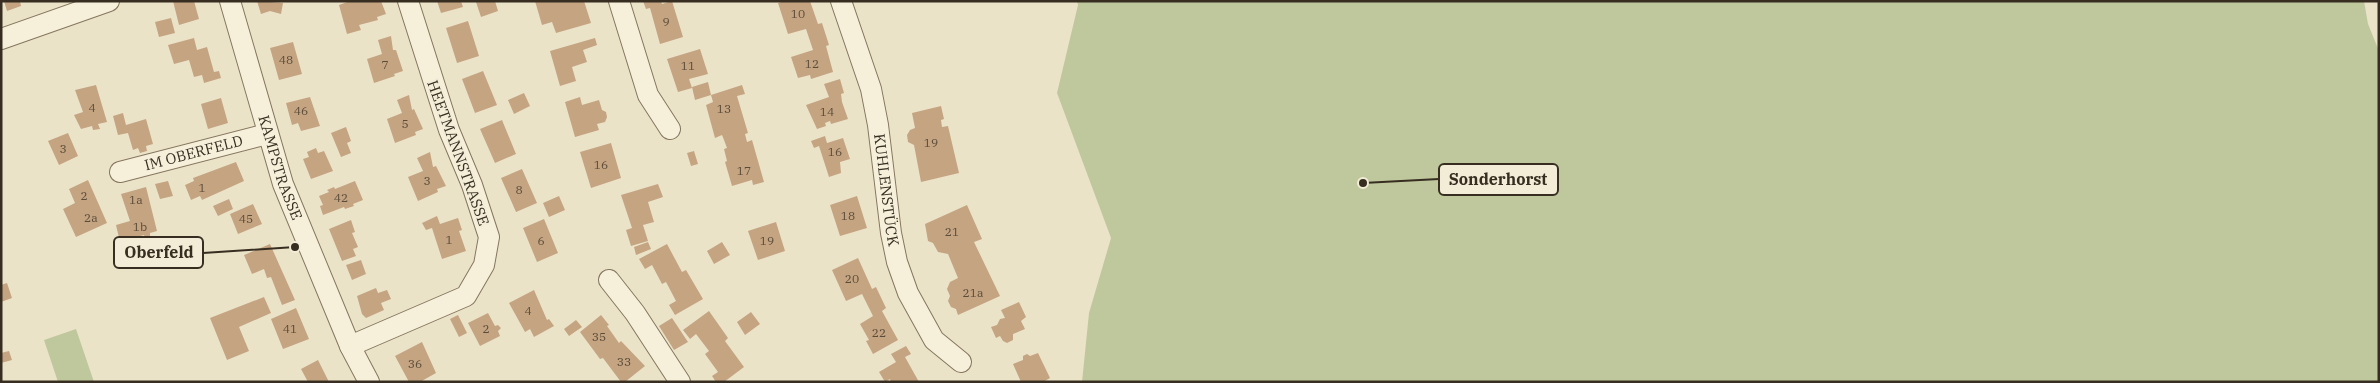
<svg xmlns="http://www.w3.org/2000/svg" width="2380" height="383" font-family="'IBM Plex Serif',serif">
<rect width="100%" height="100%" fill="#ebe3c8"/>
<path fill="#bfc89d" d="M1077 1H2364L2368 24 2379 51V382H1082L1089 313 1111 238 1057 93 1078 5Z
M76 329 94 382H58L44 340Z"/>
<path fill="#c5a482" d="M4 1H20L21 6 7 11Z
M173 1H194L199 19 179 25Z
M257 1 283 3 281 14 270 11 261 14Z
M350 1H381L386 14 377 17 378 20 359 25 361 30 347 34 339 5Z
M437 1H461L463 7 441 13Z
M479 1H495L498 11 481 17 476 2Z
M535 1H584L591 23 556 33 552 22 542 25Z
M643 1H661L662 4 672 1 683 37 660 44 650 8 646 9Z
M784 1H810L818 24 822 23 829 45 826 46 833 72 811 79 810 75 798 78 791 57 813 50 806 29 788 34 778 3Z
M171 18 175 33 159 37 155 22Z
M468 21 479 56 457 63 446 28Z
M391 36 393 50H396L403 71 394 74 395 76 374 83 367 59 382 54 378 40Z
M194 38 197 50 207 47 214 72 219 71 221 78 204 83 202 75 194 77 189 60 174 64 168 45Z
M595 38 597 45 583 50 587 62 572 67 576 81 560 86 550 51Z
M293 42 302 74 279 80 270 48Z
M700 49 708 74 689 79 692 88 678 92 667 59Z
M483 71 497 105 475 113 462 79Z
M840 79 844 93 841 94 842 102 848 119 831 124 830 121 825 123 826 126 817 129 806 105 829 97 824 84Z
M708 82 711 95 742 85 745 94 737 96 748 133 745 134 747 142 752 140 764 182 753 185 752 180 732 186 725 162 727 161 724 149 727 148 724 140 722 135 715 138 706 105 713 102 711 95 695 100 692 87Z
M96 85 107 122 98 124 100 129 93 130 92 126 81 129 74 115 83 112 75 90Z
M524 93 530 106 514 114 508 100Z
M409 95 412 110 414 109 423 129 415 132 416 135 395 143 387 119 402 113 397 100Z
M310 97 320 126 301 131 298 123 292 125 286 103Z
M580 97 582 105 599 100 602 110 606 112 607 117 605 122 597 124 599 130 575 137 565 102Z
M221 98 228 123 208 129 201 104Z
M941 106 944 119 941 120 942 127 948 126 959 173 921 182 914 145 908 142 907 135 910 130 915 128 912 113Z
M123 113 126 125 146 119 153 144 146 146 147 151 140 153 138 148 133 150 128 133 118 135 113 116Z
M502 120 516 154 495 163 480 129Z
M346 127 351 141 347 143 351 153 341 157 331 133Z
M68 133 78 156 59 165 48 141Z
M825 136 827 143 843 138 850 159 840 162 841 173 829 177 819 146 814 148 811 141Z
M611 143 621 178 591 188 580 152Z
M316 148 318 153 324 151 333 171 311 179 303 159 309 157 307 152Z
M694 151 698 164 691 166 687 153Z
M430 152 433 167 436 166 446 186 437 189 438 192 418 201 408 177 423 171 417 158Z
M236 162 244 181 202 200 200 196 191 200 185 185 194 181 193 178Z
M522 169 537 203 516 212 501 178Z
M88 180 107 223 76 237 63 209 75 203 69 189Z
M168 181 173 196 160 199 155 184Z
M355 181 363 200 353 204 354 206 345 209 344 207 323 215 320 206 323 205 319 196 329 192 327 190 334 187 335 189Z
M658 184 663 197 648 202 654 222 643 225 648 241 631 246 626 230 632 228 621 195Z
M146 187 157 231 150 233V237L145 238 144 235 120 242 116 225 130 221 121 194Z
M559 196 565 210 549 217 543 203Z
M857 196 867 228 840 236 830 205Z
M229 199 233 209 218 216 213 206Z
M253 204 262 224 238 234 230 214Z
M967 205 982 239 974 242 1000 296 958 315 956 309 951 307 948 301 950 296 947 289 950 282 958 278 948 254 938 252 933 243 928 241 925 224Z
M437 216 440 224 458 218 462 230 459 231 466 251 442 259 432 228 426 230 422 223Z
M544 219 558 253 537 262 523 228Z
M351 220 355 232 352 233 358 247 353 249 356 256 342 261 329 229Z
M776 222 785 251 758 260 748 231Z
M648 242 651 249 636 255 634 247Z
M722 242 730 255 714 264 707 251Z
M270 244 295 300 282 305 271 277 267 278 264 269 252 274 244 255Z
M667 244 682 272 686 270 703 299 675 315 669 305 676 301 666 282 662 284 652 265 645 269 639 259Z
M858 258 872 289 876 287 886 308 882 311 898 340 873 354 866 341 869 340 860 324 873 316 862 294 846 301 832 270Z
M361 260 366 274 352 280 346 265Z
M7 283 12 298 1 302V285Z
M376 288 378 293 387 290 391 299 381 303 384 310 366 318 362 314 357 296Z
M534 290 547 320 549 319 554 326 534 337 530 329 525 332 509 303Z
M264 297 271 313 239 327 249 351 227 360 210 318Z
M1019 302 1026 317 1021 321 1025 329 1013 334V340L1007 343 1003 341 1000 336 996 338 991 327 997 325 1000 319 1005 318 1001 310Z
M296 308 309 339 283 349 271 319Z
M709 311 728 338 725 341 744 367 724 382H716L712 376 718 372 705 354 709 351 696 334 690 339 683 330Z
M751 312 760 324 745 335 737 322Z
M488 313 495 326 498 325 501 328 498 331 500 336 480 346 468 323Z
M458 315 467 333 459 337 450 319Z
M601 315 609 325 607 326 619 343 621 341 645 366 625 382H621L603 358 600 359 580 332Z
M672 318 688 342 674 350 659 326Z
M576 320 582 327 569 336 564 329Z
M422 342 436 373 420 382H409L395 356Z
M906 346 911 354 905 357 919 382H891L890 379 885 382 879 372 896 362 891 354Z
M9 351 12 360 1 363V353Z
M1038 353 1050 378 1043 382H1021L1013 364 1023 360V356L1027 354 1030 356Z
M318 360 329 382H308L301 369Z"/>
<g fill="none" stroke-linecap="round" stroke-linejoin="round">
<g stroke="#85765f" stroke-width="22">
<g id="minor">
<path id="s1" d="M230 1 283 184 350 346 369 382"/>
<path d="M619 1 648 95 670 129"/>
<path id="s2" d="M841 1 871 89 878 125 891 233 897 262 908 293 934 340 961 362"/>
<path d="M1 39 109 1"/>
<path id="s3" d="M120 172 267 134"/>
<path d="M609 280 635 313 680 382"/>
<path d="M350 346 466 296 484 265 489 237 472 185 449 130 408 1"/>
</g>
</g>
<use href="#minor" stroke="#f6f0db" stroke-width="20"/>
</g>
<g text-anchor="middle" stroke-width="4" stroke-linejoin="round" paint-order="stroke">
<g font-size="12" fill="#5a4c39">
<text x="798" y="18">10</text>
<text x="666" y="26">9</text>
<text x="286" y="64">48</text>
<text x="812" y="68">12</text>
<text x="385" y="69">7</text>
<text x="688" y="70">11</text>
<text x="92" y="112">4</text>
<text x="724" y="113">13</text>
<text x="301" y="115">46</text>
<text x="827" y="116">14</text>
<text x="405" y="128">5</text>
<text x="931" y="147">19</text>
<text x="63" y="153">3</text>
<text x="835" y="156">16</text>
<text x="601" y="169">16</text>
<text x="744" y="175">17</text>
<text x="427" y="185">3</text>
<text x="202" y="192">1</text>
<text x="519" y="194">8</text>
<text x="84" y="200">2</text>
<text x="341" y="202">42</text>
<text x="136" y="204">1a</text>
<text x="848" y="220">18</text>
<text x="91" y="222">2a</text>
<text x="246" y="223">45</text>
<text x="140" y="231">1b</text>
<text x="952" y="236">21</text>
<text x="449" y="244">1</text>
<text x="541" y="245">6</text>
<text x="767" y="245">19</text>
<text x="852" y="283">20</text>
<text x="973" y="297">21a</text>
<text x="528" y="315">4</text>
<text x="290" y="333">41</text>
<text x="486" y="333">2</text>
<text x="879" y="337">22</text>
<text x="599" y="341">35</text>
<text x="624" y="366">33</text>
<text x="415" y="368">36</text>
</g>
<g font-size="15" fill="#372e21" stroke="#f3edd7">
<text dy="5" stroke="none"><textPath href="#s3" startOffset="76">IM OBERFELD</textPath></text>
<text transform="translate(458 153) rotate(70)" y="5">HEETMANNSTRASSE</text>
<text dy="5" stroke="none"><textPath href="#s1" startOffset="174">KAMPSTRASSE</textPath></text>
<text dy="5" stroke="none"><textPath href="#s2" startOffset="195">KUHLENSTÜCK</textPath></text>
</g>
</g>
<path fill="none" stroke="#372e21" stroke-width="2" d="M1363 183L1439 179M295 247L203 253"/>
<g fill="#372e21" stroke="#f3edd7" stroke-width="2">
<circle cx="1363" cy="183" r="5"/>
<circle cx="295" cy="247" r="5"/>
</g>
<g fill="#f3edd7" stroke="#372e21" stroke-width="2">
<rect x="1439" y="164" width="119" height="31" rx="5"/>
<rect x="114" y="237" width="89" height="31" rx="5"/>
</g>
<g font-size="16" text-anchor="middle" font-weight="bold" fill="#372e21">
<text x="1498" y="185">Sonderhorst</text>
<text x="159" y="258">Oberfeld</text>
</g>
<rect width="2380" height="383" fill="none" stroke="#372e21" stroke-width="5"/>
</svg>
